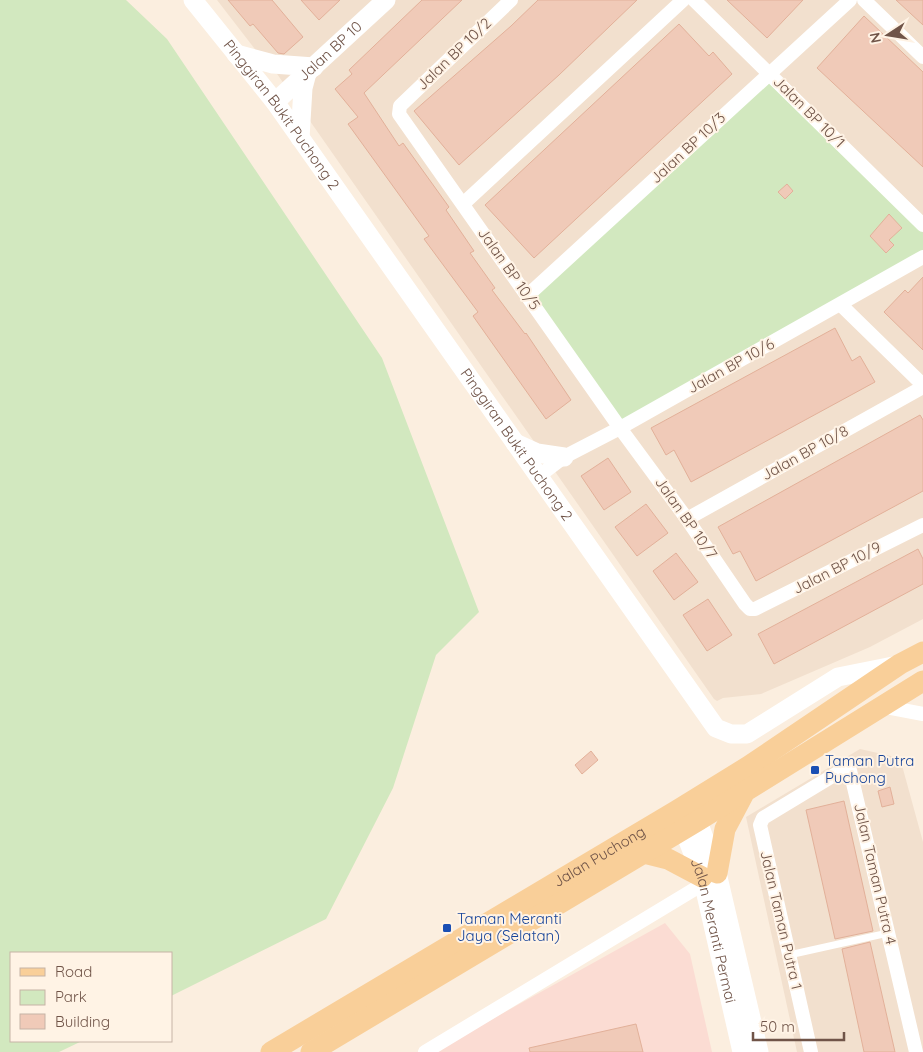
<svg xmlns="http://www.w3.org/2000/svg" width="923" height="1052" font-family="Quicksand,sans-serif">
<rect width="100%" height="100%" fill="#fbeedf"/>
<path fill="#f2e0ce" d="M217 0H923V619L870 647 761 694 723 698 717 701 714 699 268 61H264Z
M860 749 900 758 923 842V1052H797L746 817Z"/>
<path fill="#fbdcd3" d="M665 923 690 954 712 1052H433Z"/>
<path fill="#d2e8bf" d="M0 0H126L167 39 382 358 479 612 436 655 393 788 326 919 171 996V953H11V1041H82L59 1052H0Z
M769 73 923 225V257L620 428 527 296Z"/>
<path fill="#f0cab8" stroke="#e2b099" d="M228 0H272L303 37 284 54 278 53 253 24 250 26Z
M301 0H340L319 20Z
M422 0H462L364 93 399 146 403 143 449 207 446 210 474 251 470 253 495 288 492 290 525 334 526 333 571 400 546 419 473 316 478 312 424 239 429 236 348 124 358 117 335 89 352 74 349 70Z
M538 0H637L559 75 459 165 414 111 511 26Z
M727 0H803L767 38Z
M896 0H923V25Z
M864 16 923 72V167L817 68Z
M679 24 709 56 713 52 732 74 534 258 485 205Z
M787 184 793 191 785 199 778 192Z
M889 214 902 228 889 240 894 245 886 253 870 236Z
M923 277V350L884 312 905 290 908 293Z
M835 328 852 361 860 356 875 382 691 482 674 450 666 455 651 428Z
M920 415 923 420V491L756 581 740 551 733 554 718 527Z
M608 458 631 492 604 510 581 476Z
M646 504 668 533 637 556 615 527Z
M918 549 923 559V584L774 664 758 634Z
M676 553 698 582 674 600 653 571Z
M708 599 732 635 707 651 683 615Z
M591 751 598 760 582 774 575 765Z
M890 787 894 804 882 807 878 791Z
M844 801 873 931 835 939 806 810Z
M870 942 895 1052H864L842 949Z
M636 1024 643 1052H530L529 1048Z"/>
<g fill="none" stroke-linecap="round" stroke-linejoin="round">
<path stroke="#fff" stroke-width="7" d="M789 955 888 933"/>
<path stroke="#fff" stroke-width="14" d="M511 0 400 106 399 114 620 428 687 519 745 604 750 609H755L923 525
M694 0 923 225
M864 0 923 57
M463 204 683 0
M527 296 850 0
M840 304 923 385
M539 476 564 457 620 428 923 257
M687 519 923 387
M881 706 923 714
M425 1052 703 884
M811 1052 760 825 763 818 849 766 916 1052"/>
<g stroke="#fff" stroke-width="19">
<path id="s1" d="M193 0 275 102 716 728 731 734H747L838 677 898 665"/>
<path d="M236 54 273 64 314 67"/>
<path id="s2" d="M275 102 386 0"/>
<path d="M300 138 303 88 307 73"/>
<path d="M515 443 537 453 564 457"/>
<path d="M693 808 717 873 759 1052"/>
<path id="s3" d="M679 817 702 877 742 1052"/>
</g>
<g stroke="#f9cf99" stroke-width="21">
<path d="M644 853 668 859 702 877"/>
<path d="M717 873 725 829 743 795"/>
<path id="s4" d="M271 1052 676 811 749 766 900 664 923 652"/>
<path d="M311 1052 699 820 923 681"/>
</g>
</g>
<g fill="#1a4fb4" stroke="#fff3e5" stroke-width="2">
<rect x="810" y="765" width="10" height="10" rx="2.5"/>
<rect x="442" y="923" width="10" height="10" rx="2.5"/>
</g>
<g text-anchor="middle" stroke-width="4" stroke-linejoin="round" paint-order="stroke">
<g font-size="15" fill="#705448" stroke="#fff3e5">
<text dy="5" stroke="none"><textPath href="#s2" startOffset="75">Jalan BP 10</textPath></text>
<text transform="translate(454 54) rotate(-44)" y="5">Jalan BP 10/2</text>
<text transform="translate(809 112) rotate(45)" y="5">Jalan BP 10/1</text>
<text dy="5" stroke="none"><textPath href="#s1" startOffset="145">Pinggiran Bukit Puchong 2</textPath></text>
<text transform="translate(688 148) rotate(-43)" y="5">Jalan BP 10/3</text>
<text transform="translate(509 269) rotate(55)" y="5">Jalan BP 10/5</text>
<text transform="translate(731 366) rotate(-29)" y="5">Jalan BP 10/6</text>
<text dy="5" stroke="none"><textPath href="#s1" startOffset="550">Pinggiran Bukit Puchong 2</textPath></text>
<text transform="translate(805 453) rotate(-29)" y="5">Jalan BP 10/8</text>
<text transform="translate(686 518) rotate(55)" y="5">Jalan BP 10/7</text>
<text transform="translate(837 568) rotate(-27)" y="5">Jalan BP 10/9</text>
<text dy="5" stroke="none"><textPath href="#s4" startOffset="382">Jalan Puchong</textPath></text>
<text transform="translate(875 874) rotate(77)" y="5">Jalan Taman Putra 4</text>
<text transform="translate(781 920) rotate(77)" y="5">Jalan Taman Putra 1</text>
<text dy="5" stroke="none"><textPath href="#s3" startOffset="119">Jalan Meranti Permai</textPath></text>
</g>
<g font-size="15" fill="#164399" stroke="#fff3e5" text-anchor="start">
<text x="825" y="766">Taman Putra<tspan x="825" dy="17">Puchong</tspan></text>
<text x="457" y="924">Taman Meranti<tspan x="457" dy="17">Jaya (Selatan)</tspan></text>
</g>
</g>
<rect x="10" y="952" width="162" height="90" fill="#fff3e5" stroke="#c6b3a6"/>
<rect x="20" y="968" width="25" height="8" fill="#f9cf99" stroke="#c6b3a6"/>
<text x="55" y="977" font-size="15" fill="#705448">Road</text>
<rect x="20" y="990" width="25" height="15" fill="#d2e8bf" stroke="#c6b3a6"/>
<text x="55" y="1002" font-size="15" fill="#705448">Park</text>
<rect x="20" y="1014" width="25" height="15" fill="#f0cab8" stroke="#c6b3a6"/>
<text x="55" y="1027" font-size="15" fill="#705448">Building</text>
<g transform="translate(888 35) rotate(258)" stroke="#fff3e5" stroke-width="4" paint-order="stroke">
<path d="M0-4L9 19L0 12L-9 19Z" fill="#705448"/>
<text y="-8" font-size="14" font-weight="bold" text-anchor="middle" fill="#705448">N</text>
</g>
<path d="M753 1032v8h91v-8" fill="none" stroke="#705448" stroke-width="2.5"/>
<text x="760" y="1032" font-size="15" fill="#705448" stroke="#fff3e5" stroke-width="4" paint-order="stroke">50 m</text>
</svg>
